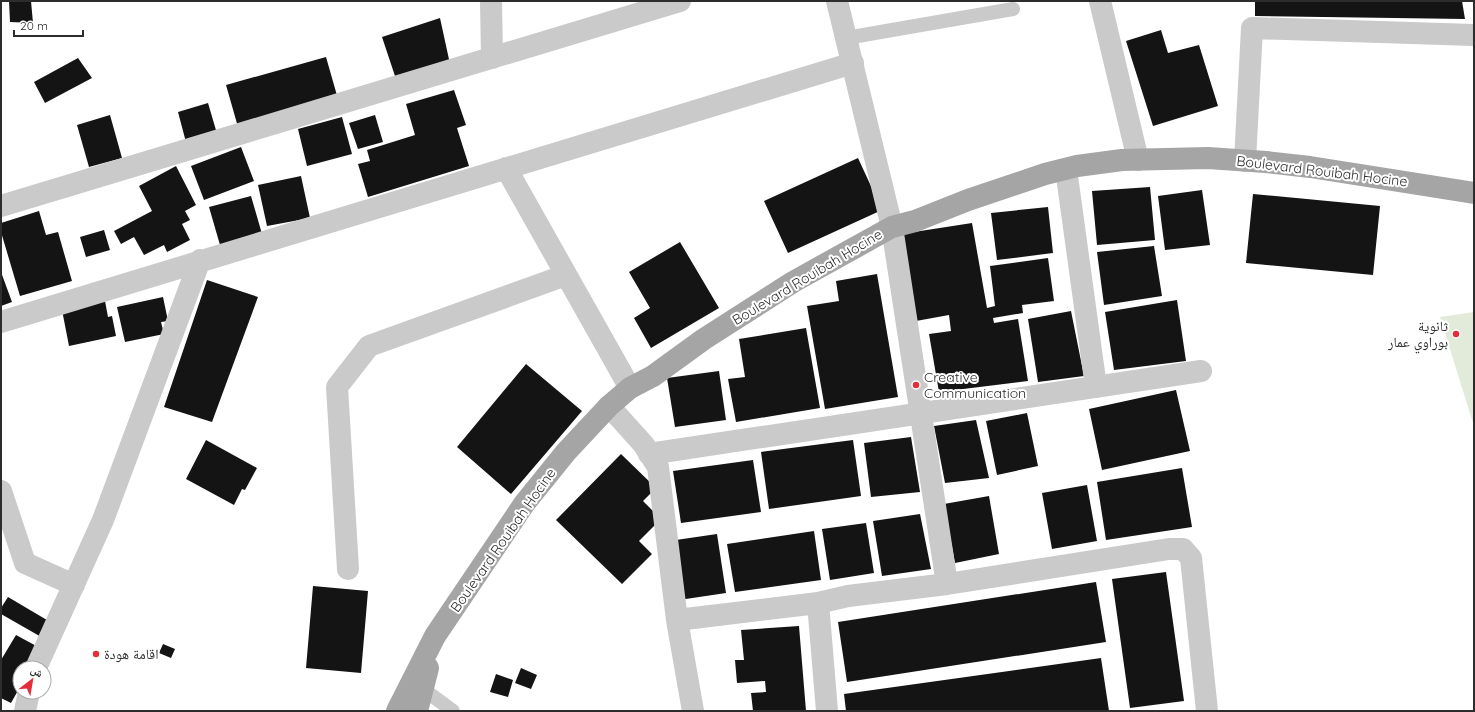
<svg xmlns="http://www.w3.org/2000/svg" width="1475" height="712" font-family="Quicksand,'Noto Naskh Arabic',sans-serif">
<rect width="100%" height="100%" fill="#fff"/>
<path fill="#e2eada" d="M1474 312V426L1440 317Z"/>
<path fill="#141414" d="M9 1H31L33 23 10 22Z
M1255 1H1462L1465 19 1255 16Z
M440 18 450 64 396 79 382 37Z
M1161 30 1168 53 1199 45 1218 106 1153 126 1126 41Z
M326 57 338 99 238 127 226 85Z
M78 58 92 78 45 103 34 82Z
M454 90 466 125 457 128 469 166 368 197 358 164 370 161 367 150 415 135 406 104Z
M208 103 218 137 187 146 178 112Z
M110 115 122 158 89 167 77 125Z
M375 115 383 142 358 149 349 123Z
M342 117 352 154 307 166 298 129Z
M241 147 254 181 204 200 191 166Z
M858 158 882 210 788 253 764 201Z
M176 166 196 205 185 211 190 220 182 224 190 240 167 252 164 245 144 255 134 237 121 244 114 231 152 211 139 186Z
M301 176 310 218 267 226 258 185Z
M1150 187 1155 240 1097 245 1092 191Z
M1202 190 1210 245 1165 250 1158 196Z
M1253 194 1380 206 1373 275 1246 263Z
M251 196 262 234 220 245 209 207Z
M1048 207 1053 253 997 260 991 213Z
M39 211 46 235 58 232 72 281 20 296 1 232V223Z
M972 223 987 308 995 306 990 266 1048 258 1054 301 1022 305 1023 313 993 318 994 323 1018 319 1028 381 939 392 929 334 951 331 949 315 916 321 901 234Z
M104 230 110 250 86 257 80 237Z
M680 242 719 308 651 348 634 318 650 308 629 272Z
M1154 246 1162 296 1104 305 1097 252Z
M1 272 12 302 1 306Z
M877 274 898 397 825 409 807 306 839 301 836 281Z
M207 280 258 297 212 422 164 407Z
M163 297 168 321 161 322 164 334 125 342 117 307Z
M1177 300 1186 361 1114 370 1105 312Z
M105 301 108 317 112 316 116 336 69 346 62 310Z
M1071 311 1084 376 1038 382 1028 319Z
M806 328 820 408 736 422 728 379 745 377 739 339Z
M526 364 582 411 511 494 457 447Z
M719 371 726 420 675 427 667 378Z
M1176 390 1190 451 1102 470 1089 409Z
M1027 413 1038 466 997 475 986 421Z
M976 420 989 478 945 483 934 426Z
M911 437 920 492 871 497 864 443Z
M206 440 257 468 245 490 242 489 234 505 186 479Z
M853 440 861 496 769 509 761 452Z
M621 454 656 488 643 501 661 519 639 541 652 554 622 584 556 520Z
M753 460 761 512 681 523 673 471Z
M1182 468 1192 527 1106 540 1097 482Z
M1087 485 1097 541 1052 549 1042 493Z
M989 496 999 554 955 563 944 504Z
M920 514 931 569 882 576 873 521Z
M866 523 874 573 830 580 822 529Z
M814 531 821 580 735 592 727 544Z
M717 534 726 593 679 600 669 541Z
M1166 572 1184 701 1130 708 1112 579Z
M1096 582 1106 642 847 682 838 622Z
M313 586 368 591 361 673 306 668Z
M8 597 52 623 43 638 1 614V608Z
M799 626 806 711H753L751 693 766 692 765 681 737 683 735 660H744L741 630Z
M16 635 40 648 30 668H20V687L11 703 1 698V660Z
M163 644 175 649 171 658 159 653Z
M1101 658 1109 711H846L844 694Z
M521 668 537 675 531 689 515 683Z
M496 674 513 680 508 697 490 692Z"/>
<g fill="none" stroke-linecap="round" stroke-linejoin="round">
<path stroke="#cacaca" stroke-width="14" d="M846 38 1013 9
M423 689 453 711"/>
<path stroke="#cacaca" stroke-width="22" d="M491 1 492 58
M1100 1 1138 160
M1245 161 1252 28 1474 35
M506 168 630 388
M1066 169 1096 387
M1 206 680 1
M892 227 947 584
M1 322 853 63
M609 406 644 445 658 467 677 620 693 711
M649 454 1201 371
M1 491 25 563 74 585
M348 569 337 387 369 346 566 275
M818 603 827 711
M677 620 818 603 848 596 947 584 1169 549H1183L1191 558 1207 711
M36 668 103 520 200 260
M25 711 29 692"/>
<path stroke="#cacaca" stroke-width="22" d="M837 1 892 227"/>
<path stroke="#a5a5a5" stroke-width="22" d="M397 711 435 636 524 504 566 452 609 406 630 388 653 376 704 339 793 282 892 227 915 221 968 200 1045 174 1077 166 1122 160 1208 158 1266 162 1310 167 1474 193
M417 711 428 668"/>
</g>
<g fill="#e42e39" stroke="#fff" stroke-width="1.5">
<circle cx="1456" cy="334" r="4"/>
<circle cx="916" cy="385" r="4"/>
<circle cx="96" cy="654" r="4"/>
</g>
<g text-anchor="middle" stroke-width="4" stroke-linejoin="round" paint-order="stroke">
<g font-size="14" fill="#2d2d2d" stroke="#fff">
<text transform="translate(1322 171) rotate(7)" y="5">Boulevard Rouibah Hocine</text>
<text transform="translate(807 277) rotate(-31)" y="5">Boulevard Rouibah Hocine</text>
<text transform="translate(503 540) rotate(-55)" y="5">Boulevard Rouibah Hocine</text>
</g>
<g font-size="14" fill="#2d2d2d" stroke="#fff" text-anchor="start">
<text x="1448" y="331" text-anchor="end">ثانوية<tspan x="1448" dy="16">بوراوي عمار</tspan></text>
<text x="924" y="382">Creative<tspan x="924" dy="16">Communication</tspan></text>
<text x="104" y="659">اقامة هودة</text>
</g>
</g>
<rect width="1475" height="712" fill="none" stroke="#2d2d2d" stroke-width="4"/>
<g transform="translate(32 680) rotate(31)"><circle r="19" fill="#ffffff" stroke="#ababab"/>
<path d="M0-3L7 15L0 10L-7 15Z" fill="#e42e39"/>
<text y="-6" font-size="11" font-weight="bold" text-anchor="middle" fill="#2d2d2d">ش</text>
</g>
<path d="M14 30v6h69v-6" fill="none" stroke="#2d2d2d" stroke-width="2"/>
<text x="20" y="30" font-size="12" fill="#2d2d2d" stroke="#ffffff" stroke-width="3" paint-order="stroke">20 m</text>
</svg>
